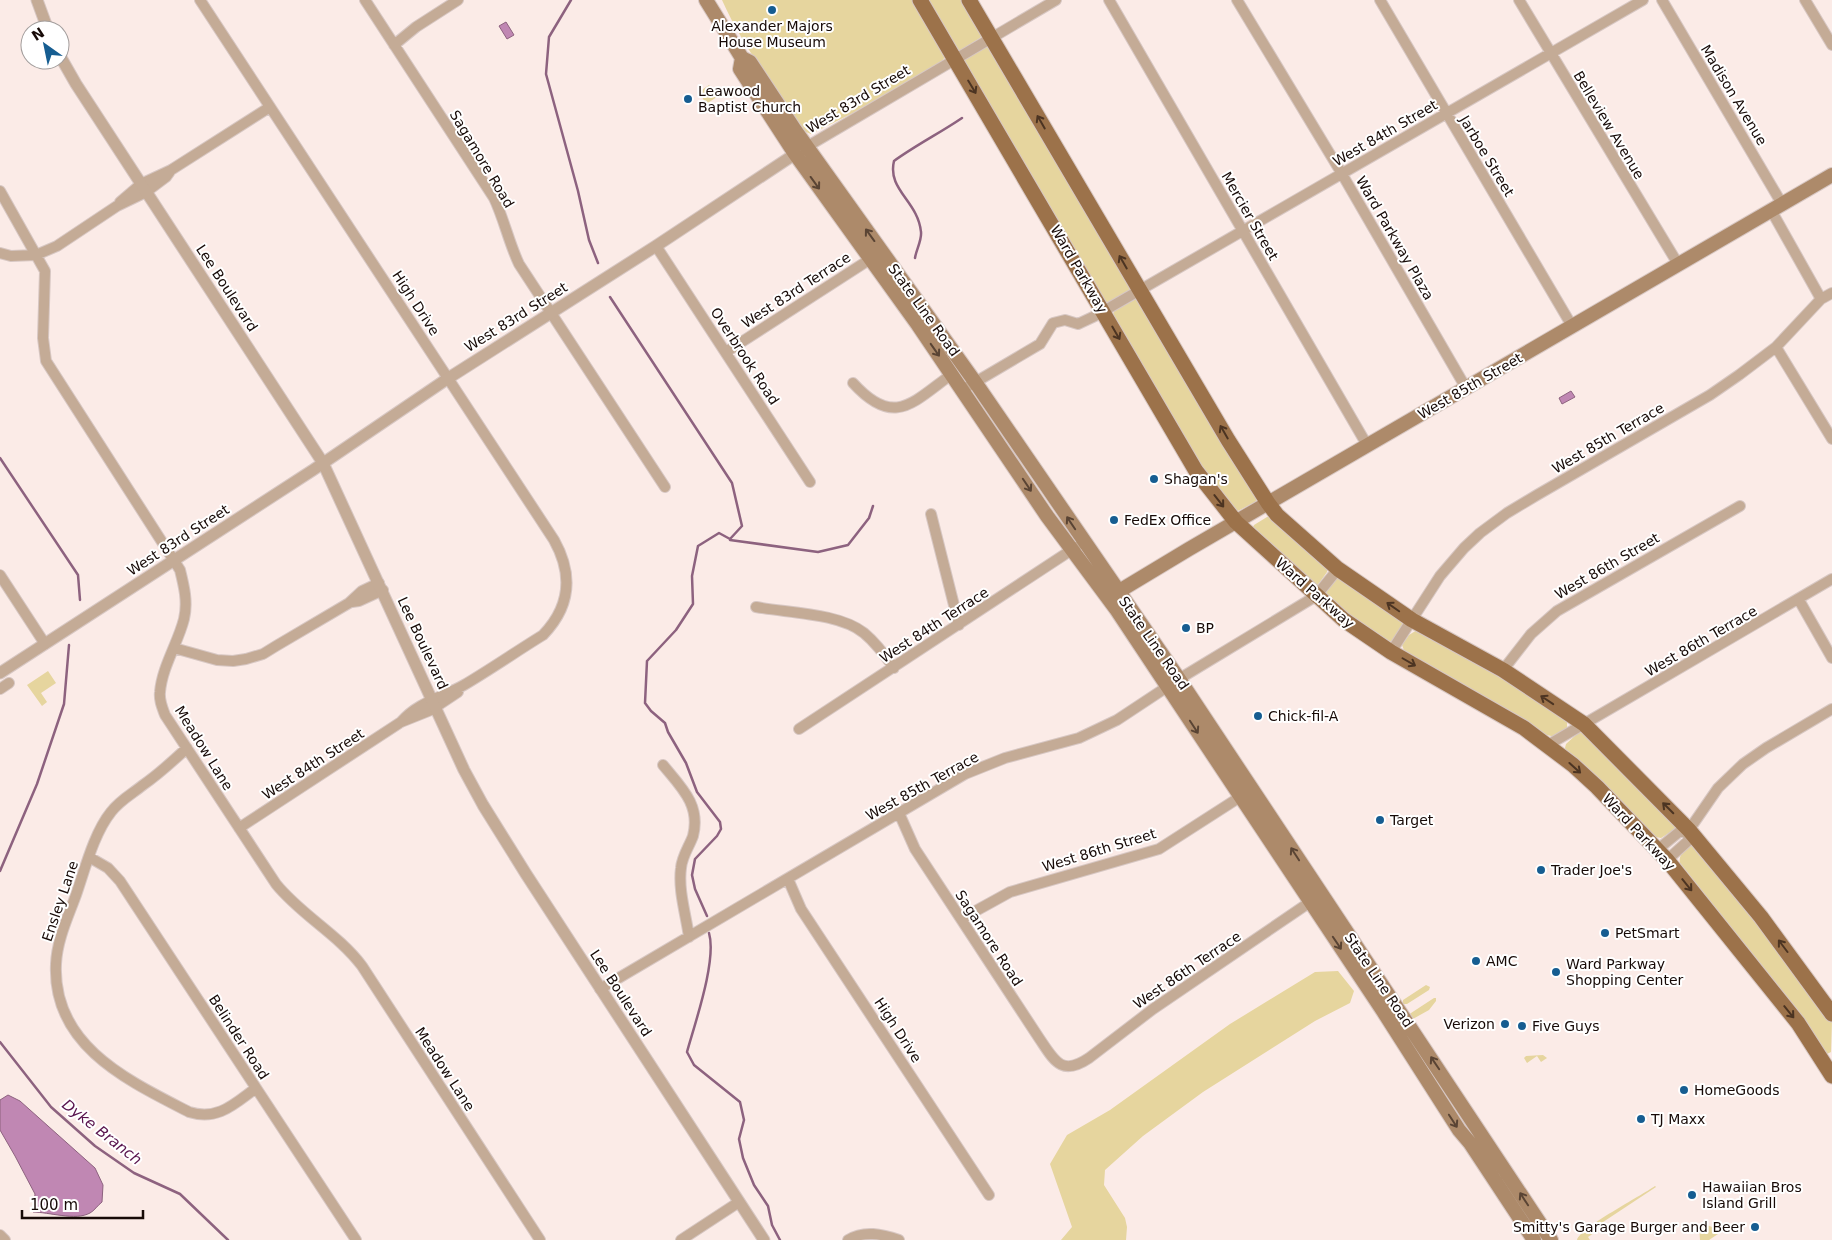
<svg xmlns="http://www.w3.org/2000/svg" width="1832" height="1240" font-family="'DejaVu Sans',sans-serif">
<rect width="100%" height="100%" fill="#fbebe7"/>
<path fill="#e6d59e" d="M722 0H913L945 57 942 61 853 113 811 134 806 132 800 126C773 85 742 45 722 0Z
M925 0H962L980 32 982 36 980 38 961 50H957Z
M986 47 989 48 1131 289 1110 302H1105L964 60Z
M709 85 717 97 706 104 699 92Z
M1136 299 1257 499 1255 502 1236 512 1214 485 1199 462 1113 315 1114 311Z
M1267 517H1272L1327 567V572L1317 586 1252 529 1254 525Z
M1337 579H1342L1401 621 1403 626 1393 641 1388 642 1330 601 1326 592Z
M1417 630 1534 697 1567 721V730L1555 737 1543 734 1405 653 1402 645 1409 635Z
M48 671 56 683 41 693 47 702 42 706 27 685Z
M1578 733H1583L1675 825V829L1661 838 1656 837 1650 833 1566 751 1565 748 1566 744Z
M1691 845 1697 846 1753 916 1832 1022 1831 1052 1827 1054 1822 1052 1777 986 1680 863C1678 855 1685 850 1691 845Z
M1338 971 1354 991 1350 1003 1315 1021 1203 1092 1143 1136 1105 1170 1104 1185 1125 1218 1127 1227 1126 1240H1061L1072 1227 1050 1164 1067 1135 1110 1110 1230 1024 1315 972Z
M1426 985 1430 987 1429 990 1407 1004H1403V1000Z
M1434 998H1436V1001L1429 1010 1411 1020 1409 1015 1411 1013Z
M1543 1055 1547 1058 1541 1062 1537 1056 1527 1063 1524 1058 1526 1056Z
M1655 1186 1656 1187 1591 1230 1594 1233 1588 1237 1590 1240H1577C1581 1227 1641 1196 1655 1186Z
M1702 1223 1712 1227 1718 1234 1709 1240H1700L1699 1225Z"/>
<path fill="#c087b3" stroke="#8d627f" d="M506 22 514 35 507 39 499 26Z
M1571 391 1575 397 1562 404 1559 398Z
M8 1095 20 1101 95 1168 103 1185 102 1202C98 1205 94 1211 90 1213 76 1221 48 1212 33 1212L35 1194 15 1156 0 1130V1100Z"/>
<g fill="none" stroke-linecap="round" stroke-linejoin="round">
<path stroke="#8d627f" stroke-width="2.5" d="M571 0 549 37 546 74 578 191 589 240 598 263
M915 258C916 250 922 240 921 232 918 201 887 190 894 161 916 145 940 133 962 118
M610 297 732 483 742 526 730 539 719 533 698 546 692 576 693 604 676 630 647 661 645 703 651 711 665 723 668 732 686 763 697 792 720 822 721 829 717 836 695 859 692 875 695 889 707 916
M0 458 78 575 80 600
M730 540 818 552 848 545 869 518 873 506
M0 871 37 784 64 704 69 645
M709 933C717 960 695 1023 687 1052L694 1065 740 1102 744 1120 739 1139 743 1158 754 1185 768 1206 772 1225 780 1240
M0 1042 51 1107 95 1146 134 1173 180 1194 228 1240"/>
<g stroke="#d7c7c3" stroke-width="12">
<path id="minor" d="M200 0 554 540C573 574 571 606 543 635 517 651 491 669 464 685 443 697 418 702 401 722
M365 0 494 198C504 219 509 243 519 264L665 487
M1109 0 1367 445
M1237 0 1342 174 1466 388
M1380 0 1572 326
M1519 0 1678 264
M1662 0 1782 204
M1805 0 1832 45
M394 45 416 27 458 0
M803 149 1056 0
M0 191 45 271 43 338 46 361 180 570C184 586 188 602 184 619 178 643 162 667 160 692 159 700 162 707 165 715L276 884C301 915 338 934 362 966L540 1240
M120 202 141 184 171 170 270 107
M1771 210 1821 299
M656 246 810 482
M0 253 11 256 36 255 57 246 117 206 146 192 166 177 171 170
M1776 347 1832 439
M726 352 875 256
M853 383C894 428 912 403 952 374
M962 390 1040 344 1053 323 1065 320 1078 324 1095 316 1643 0
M931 514 959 625
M0 575 45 644
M1799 600 1832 658
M352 602 359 601 383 590
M756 607C788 613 839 613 864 633 876 643 885 655 894 668
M174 648 217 660 233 661 246 659 263 654 276 646 349 603 362 591 379 583
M1391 652 1440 576 1464 548 1480 533 1507 513 1537 495 1710 395 1739 375 1776 347 1821 299 1832 293
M1503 670 1531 634 1557 611 1740 506
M0 689 9 683
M799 729 1076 547
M1548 745 1832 579
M187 748C173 761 159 774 143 785 132 794 120 800 111 812 94 833 85 869 76 895 68 917 57 940 56 964 52 1046 129 1081 189 1112 218 1121 234 1104 256 1088
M663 765C681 787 701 805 693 836 689 847 682 856 681 868 678 890 686 915 689 937
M899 813 915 849 1039 1038C1054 1060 1061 1077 1089 1058L1153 1009 1316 898
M239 828 401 722 431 710 458 692
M1657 850 1679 832 1689 830
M89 857 108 868 120 881 356 1240
M1667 860 1688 841 1689 830 1718 788 1743 764 1766 748 1832 709
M788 879 801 909 989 1195
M961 919 1010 892 1159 849 1240 797
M600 989 965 774 1005 758 1079 738 1117 720 1179 679 1316 596 1338 569
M0 1235 5 1240
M681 1240 739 1202
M848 1240C864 1230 882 1234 899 1240"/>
</g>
<g stroke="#d7c7c3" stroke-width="13">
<path id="tertiary" d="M37 0 48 30
M60 56 76 84 323 463 464 770 483 805 526 874 764 1240
M0 673 313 470 447 379 656 246 795 154"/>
</g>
<g stroke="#d7c7c3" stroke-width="16">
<path id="secondary" d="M706 0 742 58 750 62 795 130 975 382 1179 679 1551 1240
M742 58 740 69 795 154 918 325 1047 516 1116 609 1383 1011 1459 1130 1470 1143 1534 1240
M1111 596 1189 549 1832 175"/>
</g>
<g stroke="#d7c7c3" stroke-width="17">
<path id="primary" d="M920 0 1196 471 1236 522 1344 620 1391 652 1524 728 1573 765 1597 787 1667 860 1798 1023 1832 1076
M969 0 1228 440 1268 503 1277 515 1338 569 1412 620 1503 670 1584 724 1689 830 1761 917 1832 1014"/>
</g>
<use href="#minor" stroke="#c4ab96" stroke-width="10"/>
<use href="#tertiary" stroke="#c4ab96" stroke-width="11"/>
<use href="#secondary" stroke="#ad8a6a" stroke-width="14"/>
<use href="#primary" stroke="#9c724a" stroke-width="15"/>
</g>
<defs><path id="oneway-shaft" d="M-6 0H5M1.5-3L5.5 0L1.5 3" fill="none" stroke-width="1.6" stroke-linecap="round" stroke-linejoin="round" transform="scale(1.25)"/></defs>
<g stroke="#4c3422">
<use href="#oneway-shaft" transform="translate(972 87) rotate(59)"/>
<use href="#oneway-shaft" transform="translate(1041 122) rotate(-120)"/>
<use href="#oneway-shaft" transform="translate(1123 262) rotate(-120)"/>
<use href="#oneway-shaft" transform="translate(1116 333) rotate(60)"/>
<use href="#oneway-shaft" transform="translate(1224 432) rotate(-120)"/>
<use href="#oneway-shaft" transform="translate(1219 501) rotate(52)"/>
<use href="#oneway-shaft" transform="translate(1393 607) rotate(-145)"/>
<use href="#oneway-shaft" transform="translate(1409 662) rotate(30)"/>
<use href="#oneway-shaft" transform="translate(1547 700) rotate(-146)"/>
<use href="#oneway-shaft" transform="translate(1575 768) rotate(42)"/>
<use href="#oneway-shaft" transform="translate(1668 808) rotate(-135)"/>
<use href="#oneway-shaft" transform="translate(1687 885) rotate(51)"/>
<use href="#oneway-shaft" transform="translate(1783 946) rotate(-127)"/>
<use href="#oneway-shaft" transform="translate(1789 1012) rotate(51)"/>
</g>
<g stroke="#5a4434">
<use href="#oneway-shaft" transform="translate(815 183) rotate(54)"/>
<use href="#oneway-shaft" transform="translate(870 235) rotate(-126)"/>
<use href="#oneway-shaft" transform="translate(935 350) rotate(55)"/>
<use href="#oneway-shaft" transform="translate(1027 485) rotate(56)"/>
<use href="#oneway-shaft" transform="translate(1071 523) rotate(-124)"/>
<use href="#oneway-shaft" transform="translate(1194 727) rotate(57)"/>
<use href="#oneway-shaft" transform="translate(1295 854) rotate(-123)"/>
<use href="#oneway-shaft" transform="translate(1337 943) rotate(56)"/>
<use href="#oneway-shaft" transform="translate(1435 1063) rotate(-124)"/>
<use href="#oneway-shaft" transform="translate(1453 1121) rotate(57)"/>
<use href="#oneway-shaft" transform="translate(1524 1199) rotate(-123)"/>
</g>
<g fill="#165d91" stroke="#fff" stroke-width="2">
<circle cx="772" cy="10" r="5"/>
<circle cx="688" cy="99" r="5"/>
<circle cx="1154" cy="479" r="5"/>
<circle cx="1114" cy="520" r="5"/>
<circle cx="1186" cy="628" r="5"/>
<circle cx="1258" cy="716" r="5"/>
<circle cx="1380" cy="820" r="5"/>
<circle cx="1541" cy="870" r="5"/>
<circle cx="1605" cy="933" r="5"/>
<circle cx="1476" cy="961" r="5"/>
<circle cx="1556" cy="972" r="5"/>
<circle cx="1505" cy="1024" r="5"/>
<circle cx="1522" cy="1026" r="5"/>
<circle cx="1684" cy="1090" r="5"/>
<circle cx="1641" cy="1119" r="5"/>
<circle cx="1692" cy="1195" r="5"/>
<circle cx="1755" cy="1227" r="5"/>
</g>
<g text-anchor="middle" stroke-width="4" stroke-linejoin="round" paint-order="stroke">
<g font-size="14" fill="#170a07" stroke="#fff" text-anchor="start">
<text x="772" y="31" text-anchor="middle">Alexander Majors<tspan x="772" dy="16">House Museum</tspan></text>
<text x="698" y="96">Leawood<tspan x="698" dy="16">Baptist Church</tspan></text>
<text x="1164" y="484">Shagan's</text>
<text x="1124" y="525">FedEx Office</text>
<text x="1196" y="633">BP</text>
<text x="1268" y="721">Chick-fil-A</text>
<text x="1390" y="825">Target</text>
<text x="1551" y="875">Trader Joe's</text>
<text x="1615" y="938">PetSmart</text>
<text x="1486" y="966">AMC</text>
<text x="1566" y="969">Ward Parkway<tspan x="1566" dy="16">Shopping Center</tspan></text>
<text x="1495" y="1029" text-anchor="end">Verizon</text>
<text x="1532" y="1031">Five Guys</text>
<text x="1694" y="1095">HomeGoods</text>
<text x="1651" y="1124">TJ Maxx</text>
<text x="1702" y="1192">Hawaiian Bros<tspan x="1702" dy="16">Island Grill</tspan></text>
<text x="1745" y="1232" text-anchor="end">Smitty's Garage Burger and Beer</text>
</g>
<g font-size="14" fill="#170a07" stroke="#fff">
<text transform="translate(1734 95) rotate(59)" y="5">Madison Avenue</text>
<text transform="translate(858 99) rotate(-31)" y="5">West 83rd Street</text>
<text transform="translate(1609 125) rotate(59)" y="5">Belleview Avenue</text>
<text transform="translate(1385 133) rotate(-30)" y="5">West 84th Street</text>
<text transform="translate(1487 156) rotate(59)" y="5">Jarboe Street</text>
<text transform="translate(482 159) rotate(59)" y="5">Sagamore Road</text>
<text transform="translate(1250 216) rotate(60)" y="5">Mercier Street</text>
<text transform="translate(1395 238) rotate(60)" y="5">Ward Parkway Plaza</text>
<text transform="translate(1079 269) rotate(60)" y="5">Ward Parkway</text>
<text transform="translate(227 288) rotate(57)" y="5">Lee Boulevard</text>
<text transform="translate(796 290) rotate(-33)" y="5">West 83rd Terrace</text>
<text transform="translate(416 303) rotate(57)" y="5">High Drive</text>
<text transform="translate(924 310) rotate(54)" y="5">State Line Road</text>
<text transform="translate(516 317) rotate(-32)" y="5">West 83rd Street</text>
<text transform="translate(745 356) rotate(57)" y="5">Overbrook Road</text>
<text transform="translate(1470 386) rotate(-30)" y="5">West 85th Street</text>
<text transform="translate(1608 438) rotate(-30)" y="5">West 85th Terrace</text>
<text transform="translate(178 540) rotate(-33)" y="5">West 83rd Street</text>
<text transform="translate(1607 566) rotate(-30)" y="5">West 86th Street</text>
<text transform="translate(1315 593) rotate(41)" y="5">Ward Parkway</text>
<text transform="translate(934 625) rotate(-33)" y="5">West 84th Terrace</text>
<text transform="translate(1701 641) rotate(-30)" y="5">West 86th Terrace</text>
<text transform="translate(423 643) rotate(65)" y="5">Lee Boulevard</text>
<text transform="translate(1154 643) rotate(55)" y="5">State Line Road</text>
<text transform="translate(204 748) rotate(58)" y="5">Meadow Lane</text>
<text transform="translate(313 764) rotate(-33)" y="5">West 84th Street</text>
<text transform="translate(922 786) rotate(-29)" y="5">West 85th Terrace</text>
<text transform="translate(1639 832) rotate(47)" y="5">Ward Parkway</text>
<text transform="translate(1099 850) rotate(-17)" y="5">West 86th Street</text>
<text transform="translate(60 901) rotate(-71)" y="5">Ensley Lane</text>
<text transform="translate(989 938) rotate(57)" y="5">Sagamore Road</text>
<text transform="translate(1187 970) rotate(-34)" y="5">West 86th Terrace</text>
<text transform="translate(1379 980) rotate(56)" y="5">State Line Road</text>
<text transform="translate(621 993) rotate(57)" y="5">Lee Boulevard</text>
<text transform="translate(898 1030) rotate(57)" y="5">High Drive</text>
<text transform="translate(239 1037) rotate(57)" y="5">Belinder Road</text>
<text transform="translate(445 1069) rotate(57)" y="5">Meadow Lane</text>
</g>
<g font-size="15" font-style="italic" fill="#58134d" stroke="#fff">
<text transform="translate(102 1132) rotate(38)" y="5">Dyke Branch</text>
</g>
</g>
<g transform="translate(45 45) rotate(327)"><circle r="24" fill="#ffffff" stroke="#a29d9c"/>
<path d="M0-4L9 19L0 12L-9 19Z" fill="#165d91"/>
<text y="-8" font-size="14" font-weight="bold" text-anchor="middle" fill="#170a07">N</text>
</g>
<path d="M22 1210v8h121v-8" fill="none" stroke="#170a07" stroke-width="2.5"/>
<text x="30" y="1210" font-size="15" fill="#170a07" stroke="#ffffff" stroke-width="4" paint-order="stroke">100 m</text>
</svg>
